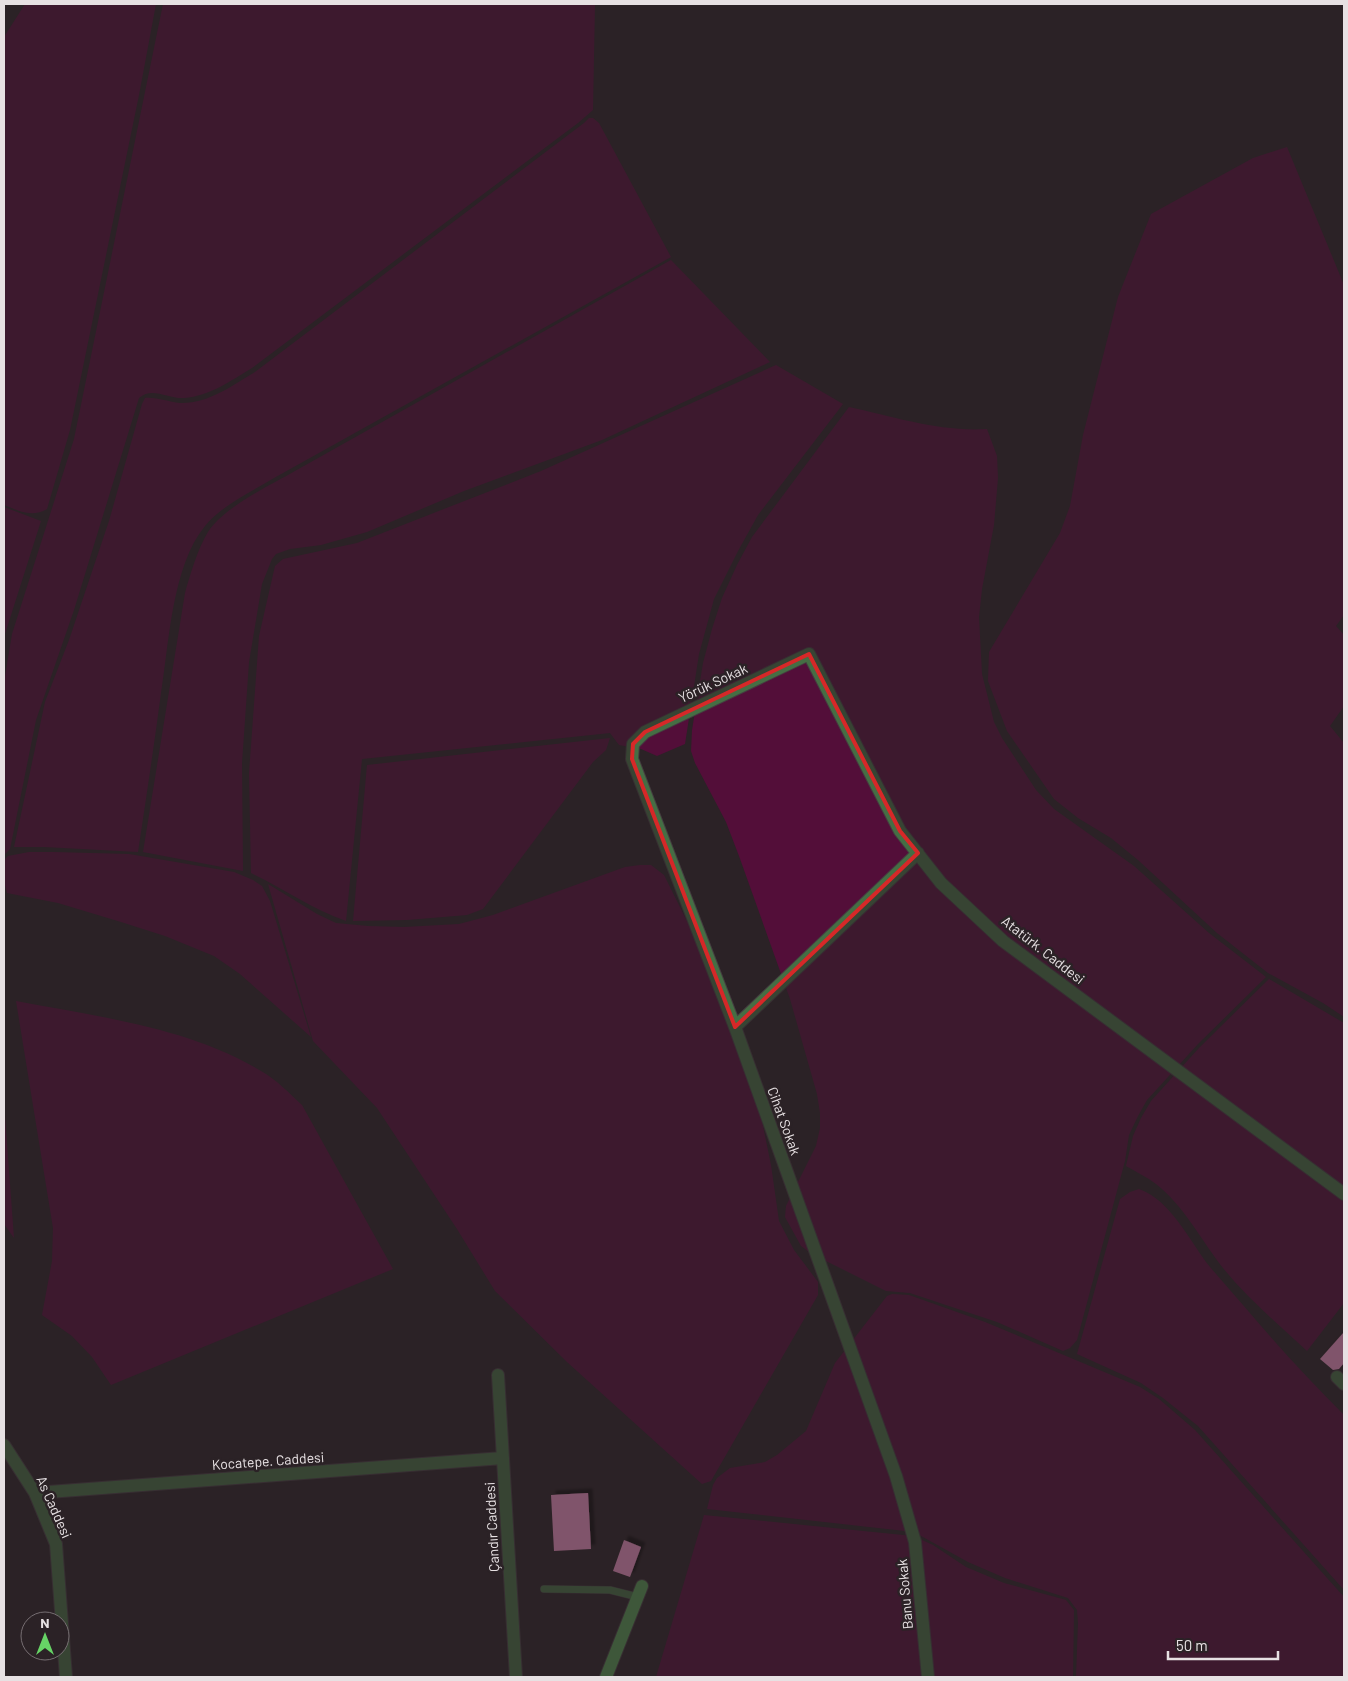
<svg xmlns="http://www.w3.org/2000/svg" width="1348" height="1681" font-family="Barlow,sans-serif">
<defs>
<filter id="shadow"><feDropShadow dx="4.5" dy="-4.5" stdDeviation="1" flood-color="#0009"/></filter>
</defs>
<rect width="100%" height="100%" fill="#2b2226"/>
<path fill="#530e39" d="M25 4H156L139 95 70 430 47 509C32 518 19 511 4 505V37Z
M163 4H595L593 110 578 123 252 368C230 381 210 396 184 398 168 399 152 386 139 398L74 610 36 720 10 849 5 854 4 682 12 634 74 439Z
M589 118H593L599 123 671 257 274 478C251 492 222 505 205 526 172 566 169 643 161 693 154 746 146 799 138 852L44 847H14L45 702 69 640 109 521 142 404 145 398C157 397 168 402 180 403 208 404 233 385 255 372L584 123Z
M1287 147 1344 285V615L1336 626 1344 635V706L1330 726 1344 743V1017L1323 1003 1268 973 1217 933 1138 860 1111 838 1078 818 1054 799 1007 731 988 681 989 652 1060 533 1070 506 1083 435 1118 297 1151 214 1253 158Z
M671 260 770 362 602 440 464 491 367 532 321 545 290 549 276 554 272 559 262 584 249 662 242 763 243 871 143 852 185 593C190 575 198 548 208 532 224 507 269 486 295 471Z
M776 365 843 404 758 515 738 551 714 599 699 654 685 744 657 756 641 749 619 745 610 733 362 759 346 921C312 909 283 888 251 873L249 773 259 636 275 566 283 559 357 543 541 471Z
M849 407C895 417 940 432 987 429L997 456 998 478 994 525 982 589 979 617 982 674 994 722 1002 738 1036 790 1054 809 1134 866 1209 933 1266 977 1198 1044 1147 1100 1138 1116 1129 1135 1125 1161 1077 1340 1070 1348 1063 1351 997 1322 910 1293 886 1291 812 1254 801 1246 785 1217 786 1206 816 1146 820 1128V1113L817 1094 790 999 739 856 726 822 695 763 691 751 692 730 703 663 712 629 722 598 737 565 752 537Z
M4 507 41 521 4 637Z
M610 738 606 750 593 762 483 909 467 915 407 920 353 921 367 765Z
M29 852H53L129 854 234 872 253 880 262 886 270 901 311 1037 240 974 214 956 165 936 121 922 58 903 7 893 4 882V860L8 856Z
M640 865H651L664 875 735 1018 750 1063 771 1165 779 1221 794 1250 818 1282V1295L711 1481 702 1484 567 1362 495 1291 457 1229 377 1108 313 1041 268 884 317 914 336 923 368 926 404 927 459 924 493 915 625 867Z
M1269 979 1344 1023V1303L1307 1351C1278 1324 1247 1298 1223 1268 1201 1240 1184 1206 1156 1184 1147 1177 1136 1172 1126 1166L1133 1136 1141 1118 1151 1101 1199 1048Z
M16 1001C99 1017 188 1027 261 1071 277 1080 289 1093 302 1105L393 1269 111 1385 92 1357 72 1336 42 1315 52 1261 53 1228Z
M4 1103 14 1238 4 1224Z
M1139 1189C1171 1200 1190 1242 1210 1267 1221 1280 1232 1292 1243 1305 1275 1343 1309 1380 1344 1415V1590L1198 1426 1163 1398 1141 1383 1077 1354 1120 1199 1130 1192Z
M892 1294 909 1295 985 1322 1140 1387 1159 1399 1195 1430 1344 1597V1677H1076L1078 1623 1077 1610 1068 1598 1005 1578 968 1562 914 1532 707 1509 713 1485 717 1478 730 1468 765 1462 777 1455 806 1431 835 1363 887 1296Z
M704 1515 913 1536 933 1545 966 1567 1004 1583 1066 1600 1074 1610 1073 1677H656Z"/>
<path fill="#e791be" filter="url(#shadow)" d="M1344 1332V1363L1339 1369 1333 1370 1320 1359Z
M588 1493 591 1549 554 1551 551 1495Z
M624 1540 641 1547 630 1577 613 1571Z"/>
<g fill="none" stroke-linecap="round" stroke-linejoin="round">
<g stroke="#453d40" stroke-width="8">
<path id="lane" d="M544 1589 610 1590 638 1597"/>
</g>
<g stroke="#453d40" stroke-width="14">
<path id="street" d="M735 1027 918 853
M498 1375 516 1677
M1337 1377 1344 1384
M4 1445 35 1493 56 1544 66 1677
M35 1493 503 1458
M928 1677 915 1542 896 1476 735 1027 632 759 633 744 645 732 809 654 900 831 941 883 1003 941 1344 1194"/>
</g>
<g stroke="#453d40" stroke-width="14">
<path id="secondary" d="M606 1677 642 1586"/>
</g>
<use href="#lane" stroke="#456e44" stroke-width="7"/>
<use href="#street" stroke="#456e44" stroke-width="12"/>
<use href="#secondary" stroke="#549752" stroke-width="12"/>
</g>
<path d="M0 0H1348V1681H0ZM809 654 900 831 918 853 735 1027 632 759 633 744 645 732Z" fill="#2b2226" fill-opacity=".55" fill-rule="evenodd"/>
<path fill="none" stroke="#d62828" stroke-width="4" stroke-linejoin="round" d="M809 654 900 831 918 853 735 1027 632 759 633 744 645 732Z"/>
<g text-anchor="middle" stroke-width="5" stroke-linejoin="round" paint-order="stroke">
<g font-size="14" fill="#e7e1e3" stroke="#2b2226">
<text transform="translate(713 683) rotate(-25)" y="5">Yörük Sokak</text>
<text transform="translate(1043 950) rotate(38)" y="5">Atatürk. Caddesi</text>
<text transform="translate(784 1121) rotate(70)" y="5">Cihat Sokak</text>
<text transform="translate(268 1461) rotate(-4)" y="5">Kocatepe. Caddesi</text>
<text transform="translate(54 1507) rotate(66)" y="5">As Caddesi</text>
<text transform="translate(492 1527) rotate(-93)" y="5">Çandır Caddesi</text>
<text transform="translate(905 1594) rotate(-95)" y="5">Banu Sokak</text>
</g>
</g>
<rect width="1348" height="1681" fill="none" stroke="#e7e1e3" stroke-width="10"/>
<g transform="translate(45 1636)"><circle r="24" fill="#2b2226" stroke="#766e72"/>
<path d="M0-4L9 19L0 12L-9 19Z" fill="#67d466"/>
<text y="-8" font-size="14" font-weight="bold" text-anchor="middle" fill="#e7e1e3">N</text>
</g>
<path d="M1168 1651v8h110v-8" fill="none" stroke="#e7e1e3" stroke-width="2.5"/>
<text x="1176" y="1651" font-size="15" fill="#e7e1e3" stroke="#2b2226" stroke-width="4" paint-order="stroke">50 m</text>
</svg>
